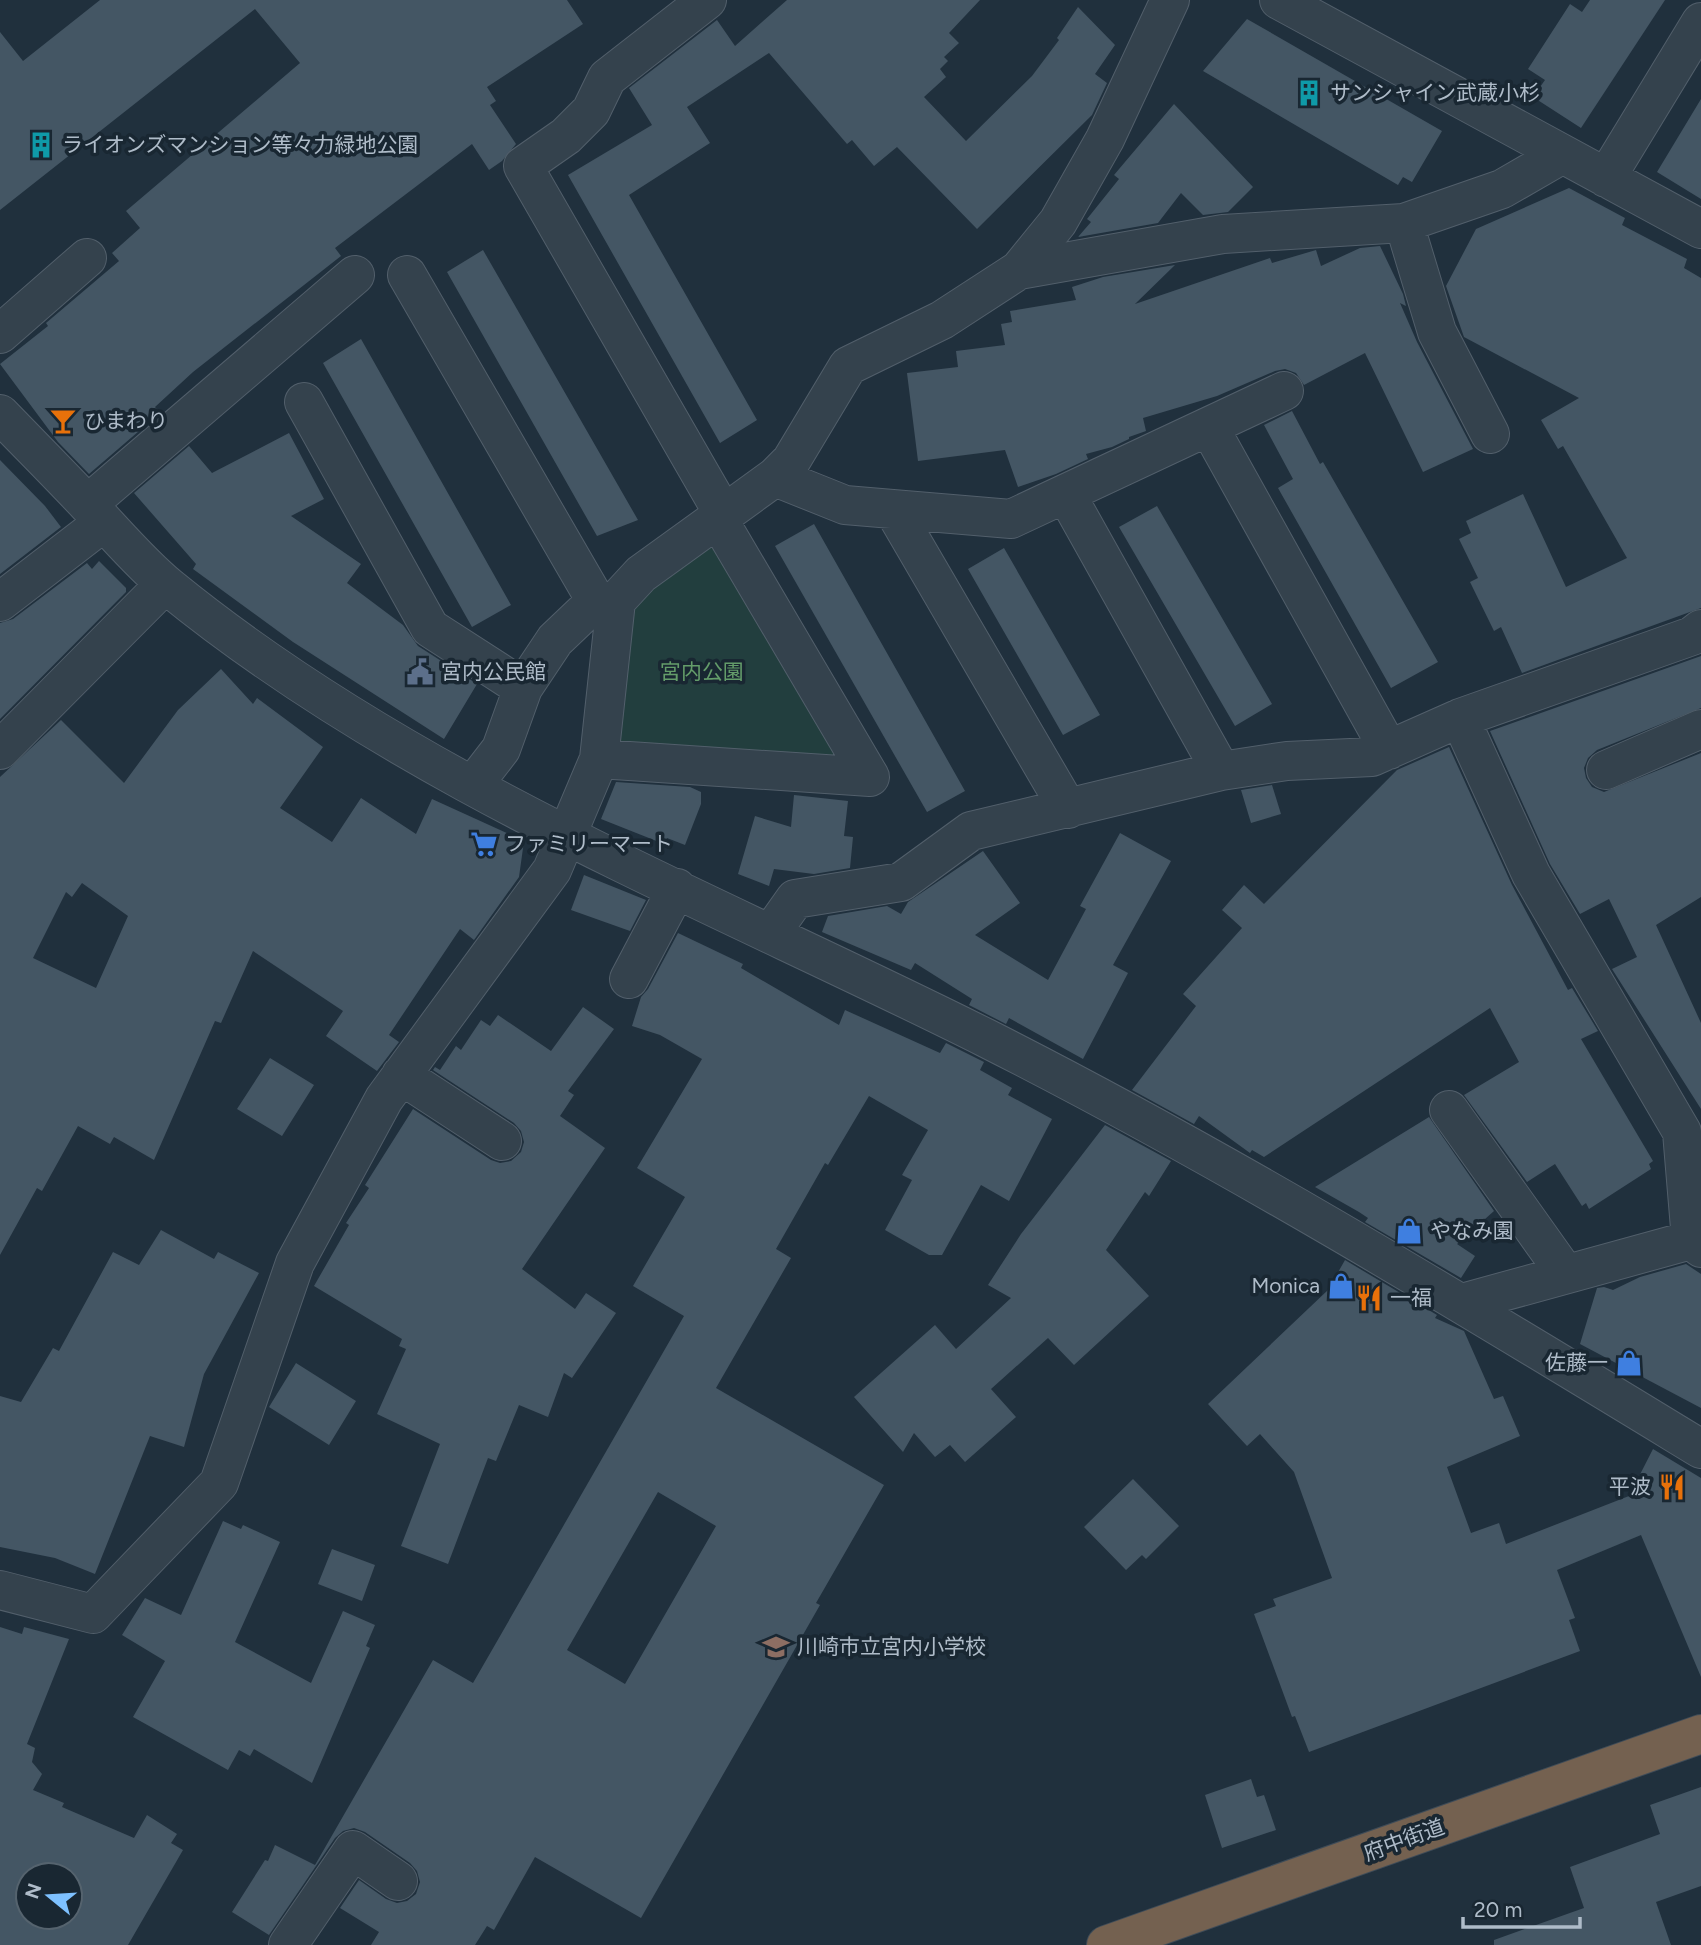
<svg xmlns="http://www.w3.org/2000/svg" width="1701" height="1945" font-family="Figtree,'Noto Sans JP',sans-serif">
<rect width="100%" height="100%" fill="#20303d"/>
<path fill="#223e3e" d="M718 519 870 777 599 759 616 601Z"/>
<path fill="#445664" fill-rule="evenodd" d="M100 0H567L583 24 487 87 496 101 490 105 516 144 502 161 489 170 472 144 335 248 341 256 193 372 155 407 160 413 89 474 58 442 0 364 48 326 46 323 119 261 112 253 140 228 126 211 300 63 255 9 0 210V32L23 61Z
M787 0H980L949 33 959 43 944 57 948 61 940 69 946 77 924 97 966 141 1032 76 1059 40 1057 38 1078 7 1115 45 1095 74 1107 83 1092 115 977 229 897 147 874 166 852 140 847 144 769 53 687 107 710 143 629 195 757 420 720 443 568 175 652 125 629 88 717 20 735 46Z
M1590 0H1665L1581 128 1533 97 1545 80 1528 69 1570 4 1582 12Z
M1247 19 1442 131 1412 182 1403 177 1398 185 1203 71Z
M1701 99V199L1657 172Z
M1174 104 1253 187 1228 212 1203 215 1181 193 1158 223 1078 237 1091 222 1087 219 1119 179 1114 175Z
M1569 188 1625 218 1622 225 1687 259 1684 268 1701 278V608L1522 673 1501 627 1494 631 1470 582 1478 578 1459 539 1471 533 1466 521 1523 494 1566 587 1627 558 1563 446 1558 449 1541 420 1579 398 1464 337 1446 286 1476 229Z
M1380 246 1403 294 1406 306 1400 303 1417 342 1473 449 1423 472 1365 353 1304 385 1296 373 1285 369 1275 371 1217 396 1143 418 1146 431 1129 437V439L1112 447 1086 454 1088 459 1056 474 1018 487 1005 450 918 461 907 373 958 367 956 351 1005 345 1001 324 1012 322 1010 311 1076 300 1072 287 1103 277 1175 265 1135 304 1270 258 1272 263 1316 250 1321 266 1360 248Z
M483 250 638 520 597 536 447 272Z
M361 339 511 605 472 627 323 363Z
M1292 411 1320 464 1323 462 1438 662 1391 688 1278 488 1293 479 1264 425Z
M289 433 324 499 291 516 361 564 347 583 403 625 418 646 477 684 444 739 293 642 193 569 196 564 134 493 189 446 212 473Z
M0 460 45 506 61 527 0 574Z
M1157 506 1272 704 1235 726 1119 527Z
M814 524 965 791 927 812 775 546Z
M1004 548 1100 715 1063 735 968 569Z
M99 561 126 588V592L0 719V623L13 619 87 563 92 569Z
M1701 656V708L1597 750 1588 758 1584 768 1586 778 1592 787 1604 792 1701 753V897L1656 925 1701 1023V1109L1612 969 1637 957 1609 899 1580 914 1550 864 1490 731Z
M221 669 253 704 257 698 323 747 280 808 332 842 361 798 416 834 432 799 524 841 519 877 474 940 460 929 389 1035 399 1042 377 1071 326 1036 343 1011 253 951 221 1023 215 1021 154 1160 114 1137 110 1144 78 1126 42 1191 37 1188 0 1255V777L61 720 124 783 178 710ZM82 883 128 916 96 988 33 958 66 892 72 897Z
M1449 747 1512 885 1568 990 1572 988 1598 1031 1581 1039 1653 1161 1649 1164 1651 1169 1589 1209 1586 1203 1582 1206 1555 1164 1527 1182 1464 1095 1519 1062 1490 1008 1264 1157 1252 1150 1250 1153 1199 1116 1194 1124 1132 1090 1196 1006 1183 994 1242 928 1222 910 1244 885 1264 904 1397 770Z
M616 782 690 787 701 792V804L685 845 667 838 664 844 601 819Z
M1272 785 1281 814 1251 823 1241 790Z
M794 795 848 801 844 836 853 837 850 868 814 874 774 869 769 886 738 874 755 816 791 827Z
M1120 833 1171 861 1113 965 1128 973 1083 1059 1009 1018 1006 1024 969 1005 972 999 915 963 911 970 822 932 828 916 887 906 901 914 908 902 983 851 1020 903 975 935 1048 980 1086 909 1080 906Z
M584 875 646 900 630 931 571 910Z
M678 933 743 964 741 968 839 1025 845 1010 940 1053 946 1043 984 1062 980 1070 1012 1088 1008 1095 1052 1119 1009 1201 981 1185 942 1255H929L885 1230 912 1180 902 1175 928 1130 869 1096 828 1165 825 1163 776 1249 791 1258 716 1388 884 1485 816 1603 820 1605 641 1918 535 1857 494 1930 487 1926 475 1945H371L379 1932 340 1908 359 1880 386 1899 397 1903 407 1901 416 1894 420 1882 417 1871 410 1863 365 1832 354 1828 343 1831 335 1838 269 1935 232 1912 265 1860 268 1861 275 1845 315 1865 433 1660 473 1683 684 1316 633 1286 685 1197 637 1168 702 1059 660 1035 632 1026 641 997 648 989ZM658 1492 716 1526 625 1684 567 1650Z
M583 1007 614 1029 568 1091 574 1095 560 1116 605 1148 522 1269 575 1309 586 1293 616 1313 572 1378 564 1373 548 1417 519 1405 496 1461 488 1458 448 1564 401 1546 440 1444 377 1414 406 1349 399 1346 402 1339 314 1286 349 1225 346 1223 369 1188 365 1185 413 1109 491 1160 500 1163 511 1161 521 1152 524 1142 521 1131 514 1123 433 1070 435 1067 440 1070 456 1046 461 1050 481 1020 490 1026 498 1015 551 1051Z
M270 1058 314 1085 282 1136 237 1109Z
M1429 1117 1494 1211 1457 1244 1475 1256 1461 1278 1365 1222 1368 1218 1359 1212 1315 1187Z
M1105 1125 1171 1161 1149 1196 1145 1192 1106 1250 1149 1296 1074 1365 1048 1338 991 1389 1016 1417 965 1462 950 1445 935 1457 914 1433 903 1452 854 1397 935 1325 956 1349 1011 1298 988 1285 1021 1234Z
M161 1230 214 1259 218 1252 259 1273 204 1374 184 1447 150 1436 95 1574 55 1558 0 1547V1396L21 1402 53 1348 59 1351 113 1252 139 1265Z
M1345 1260 1437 1315 1435 1318 1464 1331 1494 1399 1503 1396 1520 1436 1447 1467 1471 1533 1499 1523 1506 1544 1629 1496 1653 1449 1701 1478V1677L1641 1535 1557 1570 1575 1618 1569 1620 1580 1651 1309 1752 1295 1716 1292 1717 1254 1614 1276 1606 1273 1599 1332 1578 1294 1472 1260 1434 1247 1446 1208 1404 1328 1290Z
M1686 1264 1701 1274V1408L1580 1344 1597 1288 1604 1287 1613 1290 1640 1277Z
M296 1363 356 1401 329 1445 269 1407Z
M1133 1479 1179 1526 1146 1559 1142 1555 1126 1570 1084 1527Z
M223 1521 241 1529 243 1525 280 1542 235 1642 311 1683 343 1611 375 1625 366 1646 370 1648 312 1783 254 1749 250 1756 239 1750 228 1770 133 1717 165 1661 122 1635 145 1598 181 1615Z
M332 1549 375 1565 362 1601 318 1584Z
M0 1627 22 1634 24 1627 69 1639 27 1744 35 1748 32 1762 42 1774 33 1790 64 1803 62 1807 134 1838 147 1815 177 1834 171 1843 183 1850 128 1945H0ZM28 1875H70V1917H28Z
M1251 1779 1257 1797 1264 1795 1276 1830 1222 1848 1205 1795Z
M1701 1787V1886L1656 1902 1671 1945H1494V1940L1584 1908 1570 1867 1660 1834 1650 1805Z"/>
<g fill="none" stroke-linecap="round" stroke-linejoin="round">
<g stroke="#525f6b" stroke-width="40">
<path id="minor" d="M707 0 607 78 591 111 566 136 523 166 724 515
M1279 0 1701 229
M1606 178 1701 22
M1404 223 1437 332 1490 434
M1019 270 1223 234 1404 223 1502 189 1561 155
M407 275 596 601
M0 334 87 258
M304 402 430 628 523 688
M0 414C30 445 61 476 91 508 116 534 141 564 169 587 409 783 711 900 986 1038 1231 1162 1466 1306 1701 1449
M1209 427 1389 750
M775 477 845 505 1011 519 1284 391
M1066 494 1221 771
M88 504 355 275
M893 509 1068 809
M0 602 104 522
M1460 718 1531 874 1682 1132 1691 1240 1701 1248
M0 750 165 584
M599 759 870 777 718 519
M1606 770 1701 729
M474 784 501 749 523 688 555 640 596 601H616
M771 933 795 899 901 882 971 831 1221 771 1287 761 1372 757 1460 718 1692 636 1701 629
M629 979 677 888
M401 1075 502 1141
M1449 1110 1565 1273
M1462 1303 1691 1240
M0 1590 93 1614 219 1483 295 1263 384 1099 552 870 599 759 616 601 641 574 775 477 791 461 848 366 942 320 1019 270 1058 222 1105 139 1170 0
M288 1945 353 1850 398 1881"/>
</g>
<g stroke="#3f4c58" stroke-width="40">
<path id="highway" d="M1106 1945 1701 1734"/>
</g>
<use href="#minor" stroke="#34424d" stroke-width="38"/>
<use href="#highway" stroke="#746150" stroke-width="38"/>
</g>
<defs>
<g id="building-bare" transform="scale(2.1)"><path d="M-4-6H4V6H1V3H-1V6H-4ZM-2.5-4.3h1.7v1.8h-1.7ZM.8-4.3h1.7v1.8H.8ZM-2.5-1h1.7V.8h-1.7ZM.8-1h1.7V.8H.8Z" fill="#0f9aa8" stroke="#192732" stroke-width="2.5" paint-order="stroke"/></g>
<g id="bar-bare" transform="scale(2.1)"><path d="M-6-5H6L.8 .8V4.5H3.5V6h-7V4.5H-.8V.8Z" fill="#e8710a" stroke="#192732" stroke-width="2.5" paint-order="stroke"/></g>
<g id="civic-bare" transform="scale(2.1)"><path d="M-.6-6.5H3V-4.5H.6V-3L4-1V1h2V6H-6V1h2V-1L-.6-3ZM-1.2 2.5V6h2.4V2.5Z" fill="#5c6f8a" stroke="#192732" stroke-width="2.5" paint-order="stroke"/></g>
<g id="supermarket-bare" transform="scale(2.1)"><path d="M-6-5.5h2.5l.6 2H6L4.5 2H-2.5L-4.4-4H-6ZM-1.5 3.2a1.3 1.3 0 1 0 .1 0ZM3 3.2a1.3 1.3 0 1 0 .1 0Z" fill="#3f7fe0" stroke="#192732" stroke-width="2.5" paint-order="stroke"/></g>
<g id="shop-bare" transform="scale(2.1)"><path d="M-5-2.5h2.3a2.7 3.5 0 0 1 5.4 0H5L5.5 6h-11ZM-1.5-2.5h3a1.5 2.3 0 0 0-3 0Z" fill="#3f7fe0" stroke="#192732" stroke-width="2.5" paint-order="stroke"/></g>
<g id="restaurant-bare" transform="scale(2.1)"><path d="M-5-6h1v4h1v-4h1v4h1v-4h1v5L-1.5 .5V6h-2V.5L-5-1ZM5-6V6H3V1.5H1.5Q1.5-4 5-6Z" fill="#e8710a" stroke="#192732" stroke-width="2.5" paint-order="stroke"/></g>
<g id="school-bare" transform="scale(2.1)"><path d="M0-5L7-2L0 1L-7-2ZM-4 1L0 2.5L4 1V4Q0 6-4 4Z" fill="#8d6e63" stroke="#192732" stroke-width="2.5" paint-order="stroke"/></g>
</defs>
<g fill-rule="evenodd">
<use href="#building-bare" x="1309" y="93"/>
<use href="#building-bare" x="41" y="145"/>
<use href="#bar-bare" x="63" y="421"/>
<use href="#civic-bare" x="420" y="672"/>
<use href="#supermarket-bare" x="484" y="844"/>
<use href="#shop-bare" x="1409" y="1231"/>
<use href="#shop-bare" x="1341" y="1286"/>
<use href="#restaurant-bare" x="1369" y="1298"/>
<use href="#shop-bare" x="1629" y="1363"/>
<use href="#restaurant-bare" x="1672" y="1487"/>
<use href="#school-bare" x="776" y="1647"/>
</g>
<g text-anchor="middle" stroke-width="7" stroke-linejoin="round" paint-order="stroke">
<g font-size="21" fill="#afbcc9" stroke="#192732" text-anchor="start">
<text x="1330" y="100">サンシャイン武蔵小杉</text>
<text x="62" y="152">ライオンズマンション等々力緑地公園</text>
<text x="84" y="428">ひまわり</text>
<text x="441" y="679">宮内公民館</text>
<text x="505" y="851">ファミリーマート</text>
<text x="1430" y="1238">やなみ園</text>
<text x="1320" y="1293" text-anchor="end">Monica</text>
<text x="1390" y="1305">一福</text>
<text x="1608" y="1370" text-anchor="end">佐藤一</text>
<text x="1651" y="1494" text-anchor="end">平波</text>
<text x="797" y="1654">川崎市立宮内小学校</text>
</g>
<g font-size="21" fill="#649c6a" stroke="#192732">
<text x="702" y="679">宮内公園</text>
</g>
<g font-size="21" fill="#afbcc9" stroke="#192732">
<text transform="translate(1404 1840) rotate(-20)" y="7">府中街道</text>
</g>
</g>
<g transform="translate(49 1896) rotate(288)"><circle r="33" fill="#192732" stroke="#55636e" stroke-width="2"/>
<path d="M0-5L12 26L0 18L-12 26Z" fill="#7ec1ff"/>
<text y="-10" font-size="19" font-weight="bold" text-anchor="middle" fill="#afbcc9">N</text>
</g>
<path d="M1463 1917v10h117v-10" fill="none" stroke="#afbcc9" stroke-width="3.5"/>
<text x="1474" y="1917" font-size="21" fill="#afbcc9" stroke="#192732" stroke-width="5" paint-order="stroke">20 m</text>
</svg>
